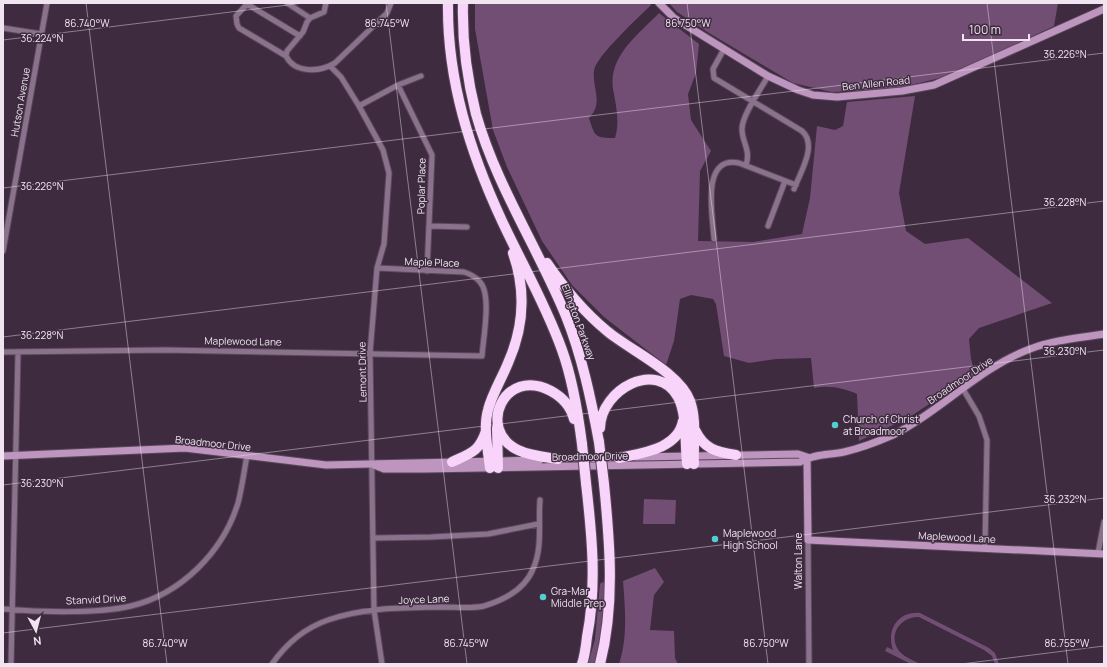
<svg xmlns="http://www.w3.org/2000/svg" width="1107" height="667" font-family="Manrope,sans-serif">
<rect width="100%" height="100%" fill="#3e2b3f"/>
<path fill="#724e74" d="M475 3H650L651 5C640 16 595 57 594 71 592 88 604 103 589 118 595 137 595 138 615 138 620 122 616 105 613 89 608 56 639 34 659 13L699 44 696 73 688 94 691 120 711 151 700 171 698 241 753 242 802 234 810 198 817 126 835 130 843 126 847 102 915 96 899 193 906 231 925 244 968 238 1052 303 979 328 969 339 971 359 975 374 908 418 859 441 857 394C843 388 829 385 814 388L811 358 776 359 749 363 724 356 716 304 713 299 691 295 680 299 674 341 666 365 604 317 572 285 542 241 507 167 493 130 475 29Z
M669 3H1058L1054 26 948 76 894 89 832 92 793 83 709 33 677 12Z
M644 499 676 500 675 524H643Z
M655 568 664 582 654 595 650 630 674 631 675 658 678 664H619C628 637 625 608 623 581Z
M602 582 604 583C608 611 601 637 595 664H588L595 639 600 584Z
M920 613 989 648 995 653 999 664H995L992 656 984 650 919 617C901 616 887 635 899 651 904 657 913 660 920 664H911L885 651 887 647 893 650C886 630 898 611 920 613Z"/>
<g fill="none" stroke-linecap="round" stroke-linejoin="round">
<g stroke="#5a495b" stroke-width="7">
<path id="street" d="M248 3 236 16 237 24 239 28 286 56C295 74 320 72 335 63L387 13 391 3
M287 3 310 18
M247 4 300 36
M3 28 41 34
M724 49 713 69 714 78 802 131C818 145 800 173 794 189
M286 56 287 51 303 32 307 22 310 18 324 12 326 3
M330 66 341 77 359 106 383 150 389 173 384 244 377 268 370 353 374 610 382 664
M398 85 432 155 427 271
M359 106 398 85 421 76
M746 165C751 149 742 143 742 129 742 115 761 89 768 76
M429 226 467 227
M768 226 785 181
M714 239C713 217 700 155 739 163L796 185
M3 251 47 3
M3 352 165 350 482 356C483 339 492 295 480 282 476 277 470 274 464 272L377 268
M963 389 979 416 987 440 985 548
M374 538 431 537 488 534 538 524
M808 540 809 664
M1098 553 1104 522
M3 609C38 612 97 614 131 606 181 594 223 552 238 503 242 488 244 471 247 456
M11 664 18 353
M272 664C286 644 305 628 328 620 364 607 404 608 442 607 455 607 471 609 484 606 504 600 525 589 533 569 543 547 538 523 540 500"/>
</g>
<g stroke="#5a495b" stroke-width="9">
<path id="secondary" d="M659 3 674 18 768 76 798 90 813 95 837 97 902 91 934 85 1104 9
M3 456 185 448 326 465 540 460
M636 457 798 454 807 457
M807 457 808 540 1104 554
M554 459 622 458
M374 465 384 469H423L800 462C813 454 830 455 844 452 861 448 877 442 893 435 941 411 979 368 1030 349 1053 340 1079 338 1104 334"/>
</g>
<g stroke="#5a495b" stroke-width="12">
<path id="highway" d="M448 3C447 80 470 152 502 221 522 264 546 305 562 350 573 380 578 413 582 444
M463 3C462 40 467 78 476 114 496 185 538 248 566 316 582 356 591 399 599 442
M547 263C564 288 584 312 607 331 631 351 679 372 690 401 697 420 693 444 694 464
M497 428 498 468
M600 428C601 389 657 359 678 397 687 413 685 445 687 464
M695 430C704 449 716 452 736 455
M619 458C642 453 678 449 683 421
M558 459C545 457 530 456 518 450 476 430 504 366 551 391 562 397 571 407 574 419
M452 462C471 453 479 452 486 431
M490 468C488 450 483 428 488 410 492 394 502 378 508 363 524 327 526 290 513 253
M582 664C585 655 586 646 587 637 597 586 592 535 586 483
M600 664C615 605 610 544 604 484"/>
</g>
<use href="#street" stroke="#8b728c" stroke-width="5"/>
<use href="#secondary" stroke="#bd95bf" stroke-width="7"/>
<use href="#highway" stroke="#f8d3fa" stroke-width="10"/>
<g stroke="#5a495b" stroke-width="12" stroke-linecap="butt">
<path id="highway-bridge" d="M599 442 604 484
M582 444 586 483"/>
</g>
<use href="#highway-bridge" stroke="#f8d3fa" stroke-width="10"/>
</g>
<path fill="none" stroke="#f0e4f1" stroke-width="1" stroke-opacity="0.45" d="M86 3 167 664M386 3 467 664M687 3 768 664M987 3 1068 664M3 40 304 3M3 188 1104 53M3 337 1104 201M3 485 1104 350M3 633 1104 498M961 664 1104 646"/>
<g fill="#52cdd0" stroke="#3e2b3f" stroke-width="1.5">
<circle cx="835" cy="425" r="4"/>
<circle cx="715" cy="539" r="4"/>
<circle cx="543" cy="597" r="4"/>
</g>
<g text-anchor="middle" stroke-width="3" stroke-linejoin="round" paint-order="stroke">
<g font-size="10" fill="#f0e4f1" stroke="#3e2b3f">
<text transform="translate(876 83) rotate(-6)" y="4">Ben Allen Road</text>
<text transform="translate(20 102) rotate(-80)" y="4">Hutson Avenue</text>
<text transform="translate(421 186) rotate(-89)" y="4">Poplar Place</text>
<text transform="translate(432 262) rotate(2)" y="4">Maple Place</text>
<text transform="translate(579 322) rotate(70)" y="4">Ellington Parkway</text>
<text transform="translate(243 341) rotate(1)" y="4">Maplewood Lane</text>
<text transform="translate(362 372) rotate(-91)" y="4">Lemont Drive</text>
<text transform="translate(960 380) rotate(-34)" y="4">Broadmoor Drive</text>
<text transform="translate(213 443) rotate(6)" y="4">Broadmoor Drive</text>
<text transform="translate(590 456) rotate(-1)" y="4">Broadmoor Drive</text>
<text transform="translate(957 537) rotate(3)" y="4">Maplewood Lane</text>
<text transform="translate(798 561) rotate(-90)" y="4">Walton Lane</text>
<text transform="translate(96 599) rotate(-3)" y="4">Stanvid Drive</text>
<text transform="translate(424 599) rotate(-2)" y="4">Joyce Lane</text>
</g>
<g font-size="10" fill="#f0e4f1" stroke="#3e2b3f" text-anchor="start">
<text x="843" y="423">Church of Christ<tspan x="843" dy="12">at Broadmoor</tspan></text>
<text x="723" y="537">Maplewood<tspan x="723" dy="12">High School</tspan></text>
<text x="551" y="595">Gra-Mar<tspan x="551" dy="12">Middle Prep</tspan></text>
</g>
</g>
<g font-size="10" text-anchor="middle" fill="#f0e4f1" stroke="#3e2b3f" stroke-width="3" stroke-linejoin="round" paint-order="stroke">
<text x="87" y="27">86.740°W</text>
<text x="387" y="27">86.745°W</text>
<text x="688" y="27">86.750°W</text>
<text x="42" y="42">36.224°N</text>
<text x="1065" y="58">36.226°N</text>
<text x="42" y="190">36.226°N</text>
<text x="1065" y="206">36.228°N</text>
<text x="42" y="339">36.228°N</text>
<text x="1065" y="355">36.230°N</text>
<text x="42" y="487">36.230°N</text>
<text x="1065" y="503">36.232°N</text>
<text x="165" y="647">86.740°W</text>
<text x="466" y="647">86.745°W</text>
<text x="766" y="647">86.750°W</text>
<text x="1067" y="647">86.755°W</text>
</g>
<rect width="1107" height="667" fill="none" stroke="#f0e4f1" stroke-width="8"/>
<g transform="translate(36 631) rotate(173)" stroke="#3e2b3f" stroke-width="3" paint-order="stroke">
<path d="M0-3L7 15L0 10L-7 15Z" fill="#f0e4f1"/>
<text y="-6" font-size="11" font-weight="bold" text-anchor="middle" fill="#f0e4f1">N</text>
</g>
<path d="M963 34v6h66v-6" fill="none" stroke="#f0e4f1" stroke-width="2"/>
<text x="969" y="34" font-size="12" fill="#f0e4f1" stroke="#3e2b3f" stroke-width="3" paint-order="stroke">100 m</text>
</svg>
